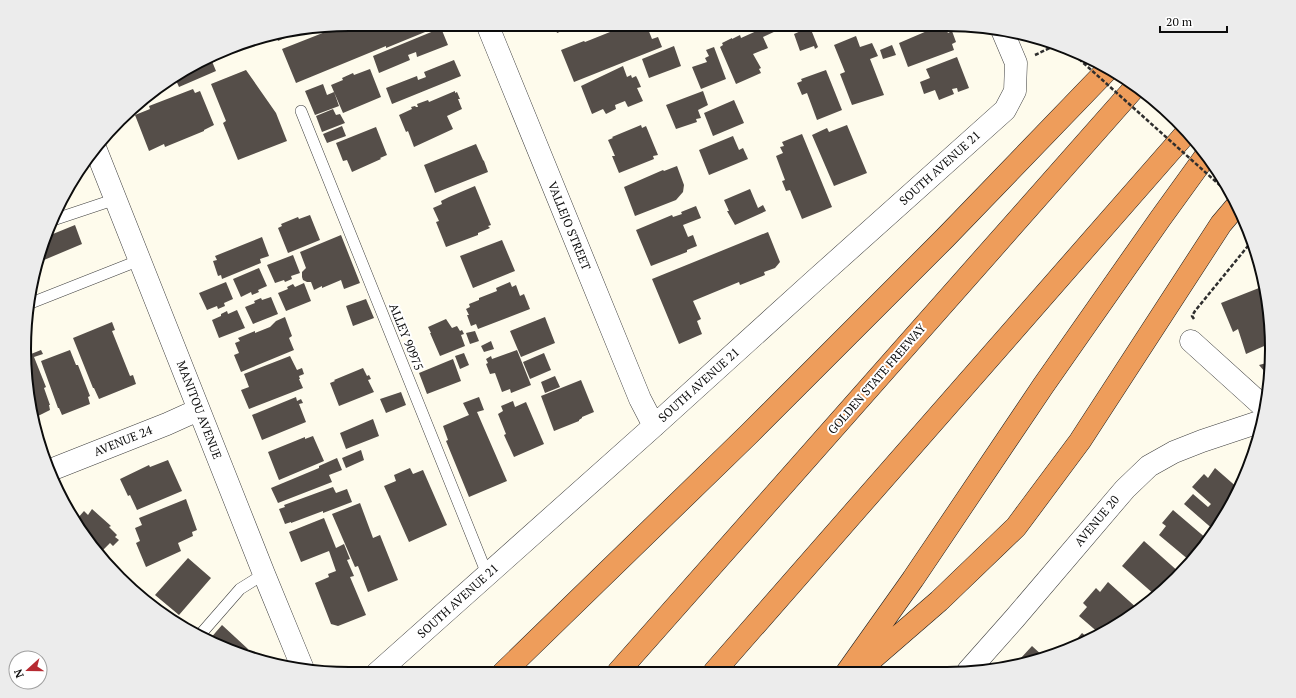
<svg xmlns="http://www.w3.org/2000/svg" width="1296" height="698" font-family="'PT Serif',serif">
<rect width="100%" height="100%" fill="#fefbec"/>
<path fill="#554e49" d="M349 24H428L430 30 386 48V46L296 83 282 49 343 25Z
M554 24H585L576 28 575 26 557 33Z
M625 24H646L652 39 658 37 662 47 574 82 561 50 584 41 585 42 620 28V27Z
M759 24H791L763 37 768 48 753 54 761 68 759 69 761 73 736 84 720 47 723 45 722 43 732 38V39L740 35 741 38 761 29Z
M811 25H827L813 30Z
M898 25H914L900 30Z
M941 25H944L948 33 952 31 956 42 952 44 954 50 908 67 899 43Z
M810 27 818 47 815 49 814 46 800 51 794 34Z
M441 28 448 45 417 57 416 52 408 55 410 60 379 73 373 56Z
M296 33 278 41 276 36Z
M856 36 860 47 872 43 878 56 870 59 884 95 852 105 840 74 845 72 834 45Z
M244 41 246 42 214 62 212 59Z
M892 45 896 55 883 59 880 50Z
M674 46 681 66 649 78 642 59Z
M714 47 726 79 701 89 692 67 707 62 705 58 709 56 706 50Z
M957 57 969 88 958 92 957 88 952 89 954 94 939 100 935 90 924 94 920 82 930 78 926 69Z
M211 59 216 71 179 87 175 78Z
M454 60 461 76 392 104 386 88 417 76 418 80 426 77 424 72Z
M623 66 627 77 631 75 632 78 636 76 638 80 641 87 637 88 643 101 628 107 625 101 615 105 616 109 606 114 603 109 592 114 581 86Z
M370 69 381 97 343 113 331 85 343 80 342 78 353 73 354 75Z
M246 70 276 113 287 141 238 160 223 123 226 121 211 84Z
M826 70 842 110 817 120 807 93 802 95 797 83 802 81 801 79Z
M323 84 327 95 334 92 339 106 315 115 305 91Z
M193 89 195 93 200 91 214 125 204 130V131L165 147 164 144 149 151 135 115 150 109 149 106Z
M455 91V93L457 92 460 99H458L462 109 447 116 453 129 414 147 408 131 406 132 399 115 412 109 411 107 415 106 416 107H418L417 104 428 100 429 102Z
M703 91 708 105 698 110 701 118 696 119 697 122 676 129 666 105Z
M734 100 744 123 713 136 704 113Z
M333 109 336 115 340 114 345 123 322 132 316 116Z
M641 125 642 128 646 126 658 155 653 156 654 159 619 173 612 156H615L608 140 613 138 612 137Z
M847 125 867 173 834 186 812 135 827 128 829 132Z
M342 126 346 136 327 143 323 134Z
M376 127 387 155 380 158 381 159 352 172 347 160 343 161 336 143Z
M802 134 832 207 802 219 790 190 786 191 782 181 785 180 776 156 783 153 780 147 784 146 782 142Z
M733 136 739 150 743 148 748 159 709 175 699 150Z
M476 144 483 160 484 161 488 172 435 193 424 165Z
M677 166 684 185 683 192 676 200 635 216 624 187 663 170 664 171Z
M475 186 491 225 488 226 490 228 478 233V235L446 247 436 222 439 221 433 208 442 204 441 201 449 197Z
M750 189 758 208 763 205 766 211 735 225 727 211H729L724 200Z
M696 206 701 218 683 225 688 237 693 235 697 246 687 250V252L651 266 636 230 672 215 673 217 682 214 681 212Z
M310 215 320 240 288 253 278 228 282 226 281 224 298 217 299 219Z
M75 225 82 244 44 260 41 252 48 236Z
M768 232 780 262 775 268 764 272 765 275 740 285 739 282 693 301 701 319 697 321 702 334 679 344 652 279Z
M341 235 360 283 344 289 341 280 322 288V286L314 290 311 282H307L303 280 302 277V272L306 268 300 252Z
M262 237 269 256 260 259 261 263 222 279 221 275 218 276 213 261 217 260 215 256Z
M502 240 515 271 473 288 460 256Z
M293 255 300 273 291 276 292 279 285 282 284 280 275 283 267 265Z
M259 268 267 286 258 290 259 292 252 295 251 292 241 297 233 279Z
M226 282 233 299 224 303 225 306 218 309 217 306 207 310 199 293Z
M510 282 512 287 516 285 520 296 524 294 530 309 478 329 476 324 471 326 467 315H469L466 309 470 307 469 304 479 300V298L497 291 496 288Z
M304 283 311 301 286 311 278 293 288 289 287 287 293 284 295 287Z
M1264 286 1271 328V343L1246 354 1238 329 1233 332 1221 303Z
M271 297 278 314 253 324 245 307 255 303 254 301 261 298 262 300Z
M366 299 374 318 353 326 346 306Z
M237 310 245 328 219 338 212 320 221 316V314L227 311 228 314Z
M285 317 292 336 289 338 294 350 241 372 234 355 239 353 235 343 240 341 238 338 255 331V333L270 327 276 321Z
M545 317 555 343 521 357 510 331Z
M446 319 452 328 457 326 460 331 462 330 464 334 461 335 465 346 440 356 430 333H431L428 327Z
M112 322 115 330 112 331 130 376 133 375 136 384 99 399 94 388H93L73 338Z
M475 331 479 341 470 344 466 333Z
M491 341 494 349 484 352 481 346Z
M41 350 43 354 34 357 46 387 44 388 50 405H49L50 410 36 417 26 374 29 373 25 367 26 356Z
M70 350 76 365H78L90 396 88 397 90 404 62 415 59 408H58L41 361Z
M517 350 531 385 511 393 510 389 502 392 495 373 490 374 486 364 488 363 486 359 491 356 492 359Z
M464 353 469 365 460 369 455 356Z
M544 353 551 370 530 379 523 362Z
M290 356 297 370 302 368 304 374 299 376 300 379H299L303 388 249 409 241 390 249 387 244 374Z
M453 359 461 381 427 394 419 373Z
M1270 362V378L1259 365Z
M363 368 367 376 369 375 371 379 368 380 374 392 339 406 330 383 335 381 334 380Z
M555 376 560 387 545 393 541 382Z
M581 380 594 412 582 417V418L579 420V421L554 431 541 396Z
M401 392 406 405 386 413 380 399Z
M296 397 297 401 301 399 303 403 299 404 306 422 262 440 252 415Z
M479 397 484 410 477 412 507 481 469 497 446 441 448 440 443 426 469 415 463 403Z
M513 401 515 407 526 402 544 444 514 457 504 435 506 434 498 414 503 411 501 406Z
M373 419 379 436 346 449 340 433Z
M313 436 324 461 279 480 268 452 305 437V439Z
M361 450 364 460 346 468 342 458Z
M337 458 342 470 329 475 332 482 278 503 271 488 319 468V466Z
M168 460 182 491 137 510 130 495 128 496 120 479 149 465 150 467Z
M410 468 413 474 423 470 447 525 409 542 384 486 396 481 394 475Z
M1215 468 1239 489 1229 511 1215 531 1184 504 1193 494 1208 507 1211 504 1192 487 1204 474 1208 478Z
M333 487 336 493 347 489 352 502 323 513V511L291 523V522L285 524 279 509 285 507 284 505Z
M186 499 197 530 192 532 193 536 178 543 181 551 146 567 136 543 140 541 135 528 142 525 139 518Z
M360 503 373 538 380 535 398 580 368 592 358 566 355 567 332 514Z
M92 509 111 526 109 527 117 535 115 537 119 540 113 546 110 543 101 552 93 545 77 519 84 511 88 515Z
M1173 510 1207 539 1202 544 1204 546 1201 549 1200 548 1189 560 1159 535 1166 526 1162 523Z
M324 518 336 548 344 544 350 559 347 560 354 576 350 577 366 615 338 626 331 624 315 583 329 577 328 574 336 571 329 551 301 562 289 532Z
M1144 541 1180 573 1155 595 1122 566Z
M188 558 211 578 179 615 155 595Z
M1108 582 1139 610 1128 619 1100 634 1079 616 1087 607 1083 603 1096 588 1100 592Z
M222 625 248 649 244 654 209 640Z
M1082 633 1088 638V640L1072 649 1070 647Z
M1032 646 1044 657 1014 665 1018 658 1020 659Z"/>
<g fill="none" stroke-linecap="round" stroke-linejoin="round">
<g stroke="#3f3f3f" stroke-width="12">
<path id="service" d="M301 111 487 574
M56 219 116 199
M31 303 140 260
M199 636 240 589 264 574"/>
</g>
<g stroke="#3f3f3f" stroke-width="23">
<path id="minor" d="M487 24 640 399 654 426
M96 150 264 574 303 669
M1191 341 1265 408
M48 471 167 424 198 410
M968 671 1015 618 1125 489 1149 466 1174 452 1202 441 1262 421
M377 673 654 426 814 281 1005 110 1015 91 1016 63 1002 30"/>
</g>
<g stroke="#1d1d1d" stroke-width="23">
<path id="motorway" d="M618 672 1136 86
M714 672 1187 132
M847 672 913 579 1043 386 1160 219 1207 154
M857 672 939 601 1016 527 1080 441 1221 224 1238 204
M503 673 749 434 945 238 1109 68"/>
</g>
<path stroke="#2e2e2e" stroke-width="2.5" stroke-dasharray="4 2" stroke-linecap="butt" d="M1033 36 1037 41 1047 42
M1040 39 1042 40
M1035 55 1052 47V44
M1194 319 1192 316 1195 311 1252 241"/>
<use href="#service" stroke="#fff" stroke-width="11"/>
<use href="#minor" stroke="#fff" stroke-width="22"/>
<use href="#motorway" stroke="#ee9d5b" stroke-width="22"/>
<path stroke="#2e2e2e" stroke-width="2.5" stroke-dasharray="4 2" stroke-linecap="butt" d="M1070 51 1233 197"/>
</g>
<g text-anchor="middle" stroke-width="4" stroke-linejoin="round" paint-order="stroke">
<g font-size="12" fill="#0c0c0c" stroke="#fff">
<text transform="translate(940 168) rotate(-42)" y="4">SOUTH AVENUE 21</text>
<text transform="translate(569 226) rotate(68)" y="4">VALLEJO STREET</text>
<text transform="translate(406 337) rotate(68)" y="4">ALLEY 90975</text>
<text transform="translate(877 379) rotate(-49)" y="4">GOLDEN STATE FREEWAY</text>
<text transform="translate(699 385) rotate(-42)" y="4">SOUTH AVENUE 21</text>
<text transform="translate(199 410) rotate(69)" y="4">MANITOU AVENUE</text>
<text transform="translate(123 441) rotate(-22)" y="4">AVENUE 24</text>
<text transform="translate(1097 521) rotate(-50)" y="4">AVENUE 20</text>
<text transform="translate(458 601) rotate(-42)" y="4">SOUTH AVENUE 21</text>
</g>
</g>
<path d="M0 0H1296V698H0ZM349 31H947A318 318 0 0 1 1265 349V349A318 318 0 0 1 947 667H349A318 318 0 0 1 31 349V349A318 318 0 0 1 349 31Z" fill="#ececec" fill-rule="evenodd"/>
<path fill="none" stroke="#0c0c0c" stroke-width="2" d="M349 31H947A318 318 0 0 1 1265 349V349A318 318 0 0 1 947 667H349A318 318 0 0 1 31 349V349A318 318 0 0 1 349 31Z"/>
<g transform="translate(28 670) rotate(249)"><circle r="19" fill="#ffffff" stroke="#9e9e9e"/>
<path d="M0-3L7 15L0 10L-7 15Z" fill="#b62a32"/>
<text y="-6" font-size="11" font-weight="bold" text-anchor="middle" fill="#0c0c0c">N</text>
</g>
<path d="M1160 26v6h67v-6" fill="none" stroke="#0c0c0c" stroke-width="2"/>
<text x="1166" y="26" font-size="12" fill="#0c0c0c" stroke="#ffffff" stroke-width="3" paint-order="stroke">20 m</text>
</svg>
